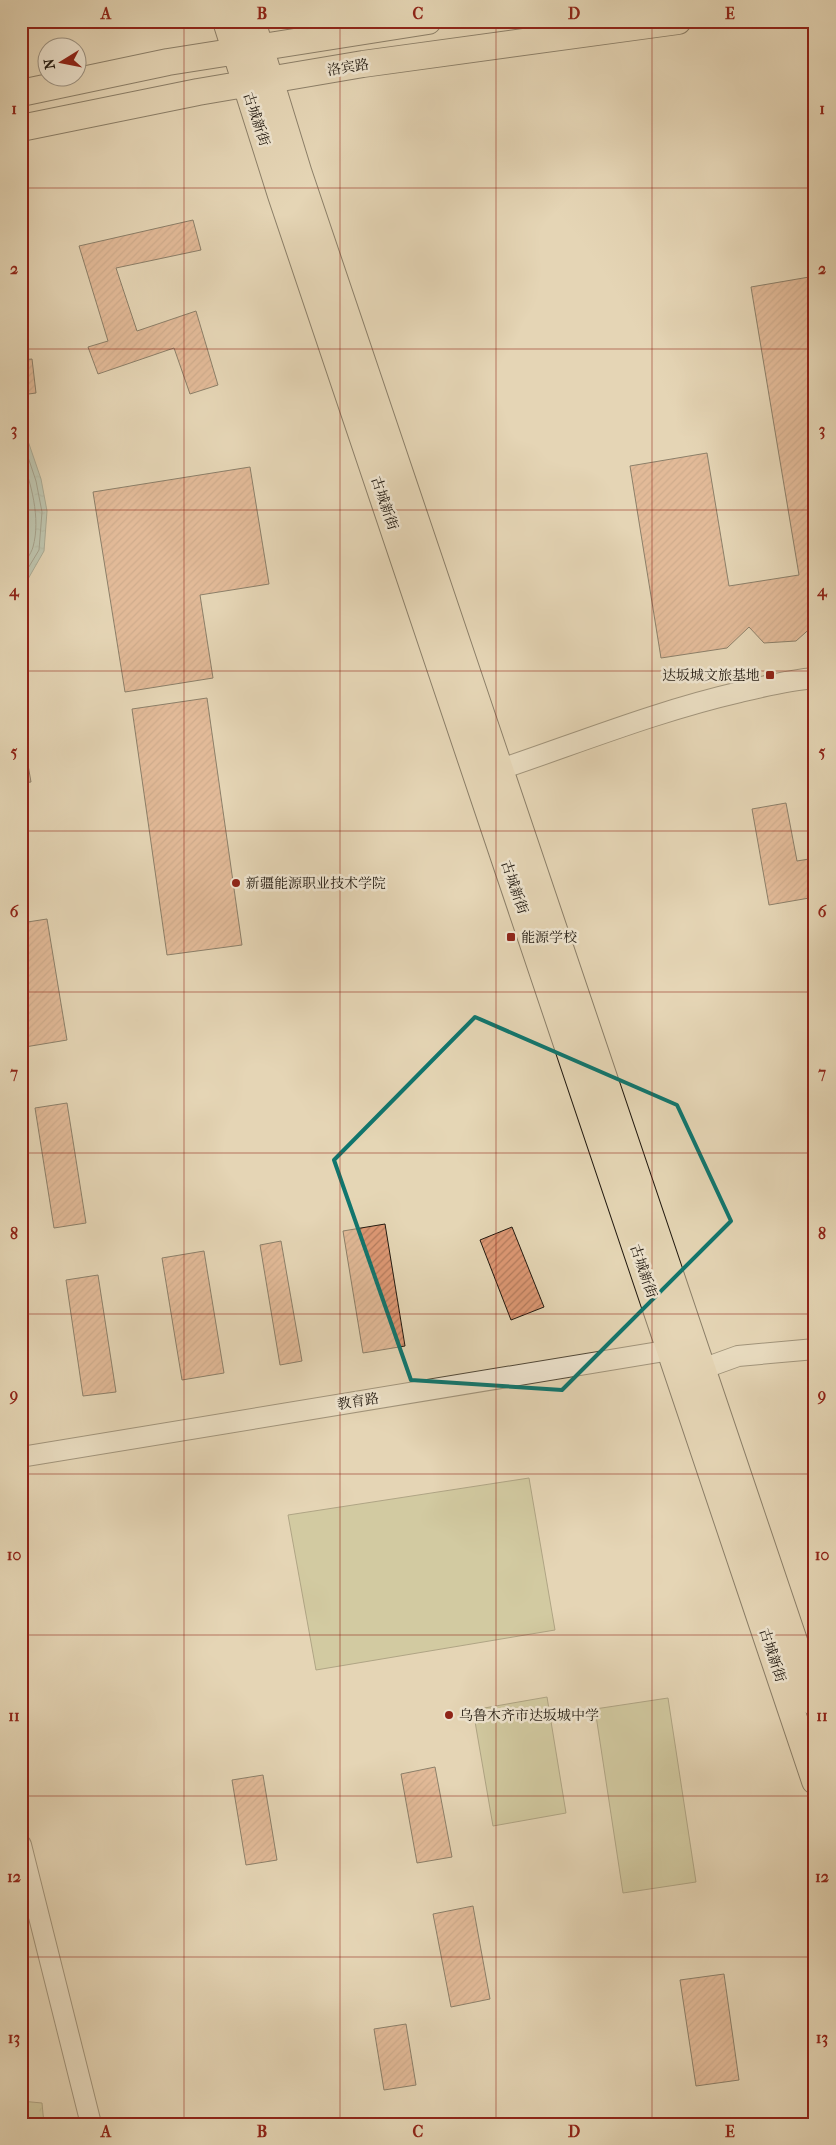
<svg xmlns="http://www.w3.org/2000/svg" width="836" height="2145" font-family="'IM FELL French Canon','Noto Serif SC',serif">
<defs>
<pattern id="forest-crowns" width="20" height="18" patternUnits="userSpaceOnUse" patternTransform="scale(1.25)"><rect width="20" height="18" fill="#bbbc89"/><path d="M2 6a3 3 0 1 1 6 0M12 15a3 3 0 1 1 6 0" fill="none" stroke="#a0a175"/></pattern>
<pattern id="water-ripples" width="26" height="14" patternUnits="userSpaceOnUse" patternTransform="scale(1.25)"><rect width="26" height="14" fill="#96b9b0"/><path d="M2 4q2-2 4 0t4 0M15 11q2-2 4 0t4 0" fill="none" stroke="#819e96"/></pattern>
<pattern id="building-hatch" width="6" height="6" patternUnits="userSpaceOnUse" patternTransform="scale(1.25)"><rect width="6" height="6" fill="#de9975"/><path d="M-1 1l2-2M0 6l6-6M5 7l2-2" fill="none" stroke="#b47c5e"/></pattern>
</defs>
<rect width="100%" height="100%" fill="#e5d6b5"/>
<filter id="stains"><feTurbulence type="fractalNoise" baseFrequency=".004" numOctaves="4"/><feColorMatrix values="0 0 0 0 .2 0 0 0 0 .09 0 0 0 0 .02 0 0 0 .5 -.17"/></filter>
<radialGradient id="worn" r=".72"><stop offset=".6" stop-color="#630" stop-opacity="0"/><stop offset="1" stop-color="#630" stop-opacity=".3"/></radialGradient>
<path fill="#bbbc89" stroke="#6e6a4c" d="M529 1478 555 1630 316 1670 288 1515Z
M547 1697 566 1813 493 1826 473 1710Z
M668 1698 696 1882 623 1893 595 1709Z"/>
<path fill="url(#forest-crowns)" stroke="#6e6a4c" d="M21 2101 42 2103 44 2124H21Z"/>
<path fill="url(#water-ripples)" stroke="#677970" d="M21 438 28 441 41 479 47 511 44 551 24 586 21 587Z"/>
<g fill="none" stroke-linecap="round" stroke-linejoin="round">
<path stroke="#5b6860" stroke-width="1" d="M21 443 24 445 36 481 42 512 39 550 21 580
M21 456C31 483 41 518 33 547 31 554 25 562 21 568
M21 479C28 500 32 533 21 553"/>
</g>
<path fill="url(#building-hatch)" stroke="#20180f" d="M193 220 201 250 116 268 137 331 196 311 218 385 190 394 174 348 98 374 88 347 108 341 79 246Z
M815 276V624L796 641 764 643 749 627 727 648 661 658 630 466 707 453 729 586 799 575 751 287Z
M32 359 36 393 21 395V360Z
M250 467 269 584 200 595 213 678 125 692 93 492Z
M207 698 242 945 167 955 132 709Z
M21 725 31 782 21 783Z
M786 803 797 861 815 858V897L769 905 752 809Z
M47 919 67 1040 25 1047 21 1024V923Z
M67 1103 86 1223 54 1228 35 1108Z
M385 1224 405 1346 363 1353 343 1231Z
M512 1227 544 1307 511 1320 480 1240Z
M281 1241 302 1361 280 1365 260 1245Z
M204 1251 224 1373 182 1380 162 1258Z
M98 1275 116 1392 83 1396 66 1280Z
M435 1767 452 1857 417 1863 401 1774Z
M263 1775 277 1860 246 1865 232 1780Z
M473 1906 490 1999 451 2007 433 1914Z
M724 1974 739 2080 696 2086 680 1980Z
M406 2024 416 2085 384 2090 374 2029Z"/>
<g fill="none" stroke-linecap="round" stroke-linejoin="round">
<g stroke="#514838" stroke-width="22">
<path id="minor" d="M486 774C571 746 653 712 740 692 765 686 789 680 815 678
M702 1369 738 1356 815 1349
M21 1457 683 1348
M21 1845 91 2124"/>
</g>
<g stroke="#20180f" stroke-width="28">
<path id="major" d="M226 21 281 195 815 1781
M252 21 299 174 815 1703
M21 93 168 62 428 21
M21 128 198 92 363 64 678 21"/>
</g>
<use href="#minor" stroke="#eee4cf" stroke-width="20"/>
<use href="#major" stroke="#e5d6b5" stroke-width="26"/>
</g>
<path d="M0 0H836V2145H0ZM475 1017 677 1105 731 1221 562 1390 411 1380 334 1160Z" fill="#e5d6b5" fill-opacity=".55" fill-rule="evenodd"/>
<path fill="none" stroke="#0f766e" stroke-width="4" stroke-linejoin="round" d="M475 1017 677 1105 731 1221 562 1390 411 1380 334 1160Z"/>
<path fill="none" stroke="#8f2418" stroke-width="1" stroke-opacity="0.55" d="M184 21V2124M340 21V2124M496 21V2124M652 21V2124M21 188H815M21 349H815M21 510H815M21 671H815M21 831H815M21 992H815M21 1153H815M21 1314H815M21 1474H815M21 1635H815M21 1796H815M21 1957H815"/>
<g fill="#8f2418" stroke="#eee4cf" stroke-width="2">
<rect x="765" y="670" width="10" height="10" rx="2.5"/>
<circle cx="236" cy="883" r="5"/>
<rect x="506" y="932" width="10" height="10" rx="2.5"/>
<circle cx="449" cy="1715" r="5"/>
</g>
<g text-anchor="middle" stroke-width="5" stroke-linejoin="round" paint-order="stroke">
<g font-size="14" fill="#20180f" stroke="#eee4cf">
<text transform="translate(348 67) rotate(-9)" y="5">洛宾路</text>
<text transform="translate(257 119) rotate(72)" y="5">古城新街</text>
<text transform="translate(385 503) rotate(71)" y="5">古城新街</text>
<text transform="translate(515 887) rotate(71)" y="5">古城新街</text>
<text transform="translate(644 1271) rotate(71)" y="5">古城新街</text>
<text transform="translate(358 1401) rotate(-9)" y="5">教育路</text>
<text transform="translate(773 1655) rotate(72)" y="5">古城新街</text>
</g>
<g font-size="14" fill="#20180f" stroke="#eee4cf" text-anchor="start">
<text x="760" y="680" text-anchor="end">达坂城文旅基地</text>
<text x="246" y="888">新疆能源职业技术学院</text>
<text x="521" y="942">能源学校</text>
<text x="459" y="1720">乌鲁木齐市达坂城中学</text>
</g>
</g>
<rect width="836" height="2145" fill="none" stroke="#e5d6b5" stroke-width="55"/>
<g transform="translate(62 62) rotate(260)"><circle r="24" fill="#eee4cf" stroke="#9c9282"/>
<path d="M0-4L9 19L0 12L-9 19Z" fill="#8f2418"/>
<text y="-8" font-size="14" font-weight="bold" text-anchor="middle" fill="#20180f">N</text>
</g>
<rect x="28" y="28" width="780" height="2090" fill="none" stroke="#8f2418" stroke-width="2"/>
<g font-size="16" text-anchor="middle" font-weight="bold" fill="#8f2418">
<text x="106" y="19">A</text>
<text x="262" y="19">B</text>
<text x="418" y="19">C</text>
<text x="574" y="19">D</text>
<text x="730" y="19">E</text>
<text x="14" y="114">1</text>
<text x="822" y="114">1</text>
<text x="14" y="274">2</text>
<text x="822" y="274">2</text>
<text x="14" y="435">3</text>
<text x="822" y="435">3</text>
<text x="14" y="596">4</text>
<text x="822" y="596">4</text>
<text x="14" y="757">5</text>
<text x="822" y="757">5</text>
<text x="14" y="917">6</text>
<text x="822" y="917">6</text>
<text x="14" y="1078">7</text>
<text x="822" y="1078">7</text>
<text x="14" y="1239">8</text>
<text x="822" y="1239">8</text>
<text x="14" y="1400">9</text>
<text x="822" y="1400">9</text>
<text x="14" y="1560">10</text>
<text x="822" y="1560">10</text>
<text x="14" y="1721">11</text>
<text x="822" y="1721">11</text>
<text x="14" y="1882">12</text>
<text x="822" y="1882">12</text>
<text x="14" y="2043">13</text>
<text x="822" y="2043">13</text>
<text x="106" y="2137">A</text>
<text x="262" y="2137">B</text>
<text x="418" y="2137">C</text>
<text x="574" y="2137">D</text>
<text x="730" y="2137">E</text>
</g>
<rect width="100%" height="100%" filter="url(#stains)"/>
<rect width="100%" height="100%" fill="url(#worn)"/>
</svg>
